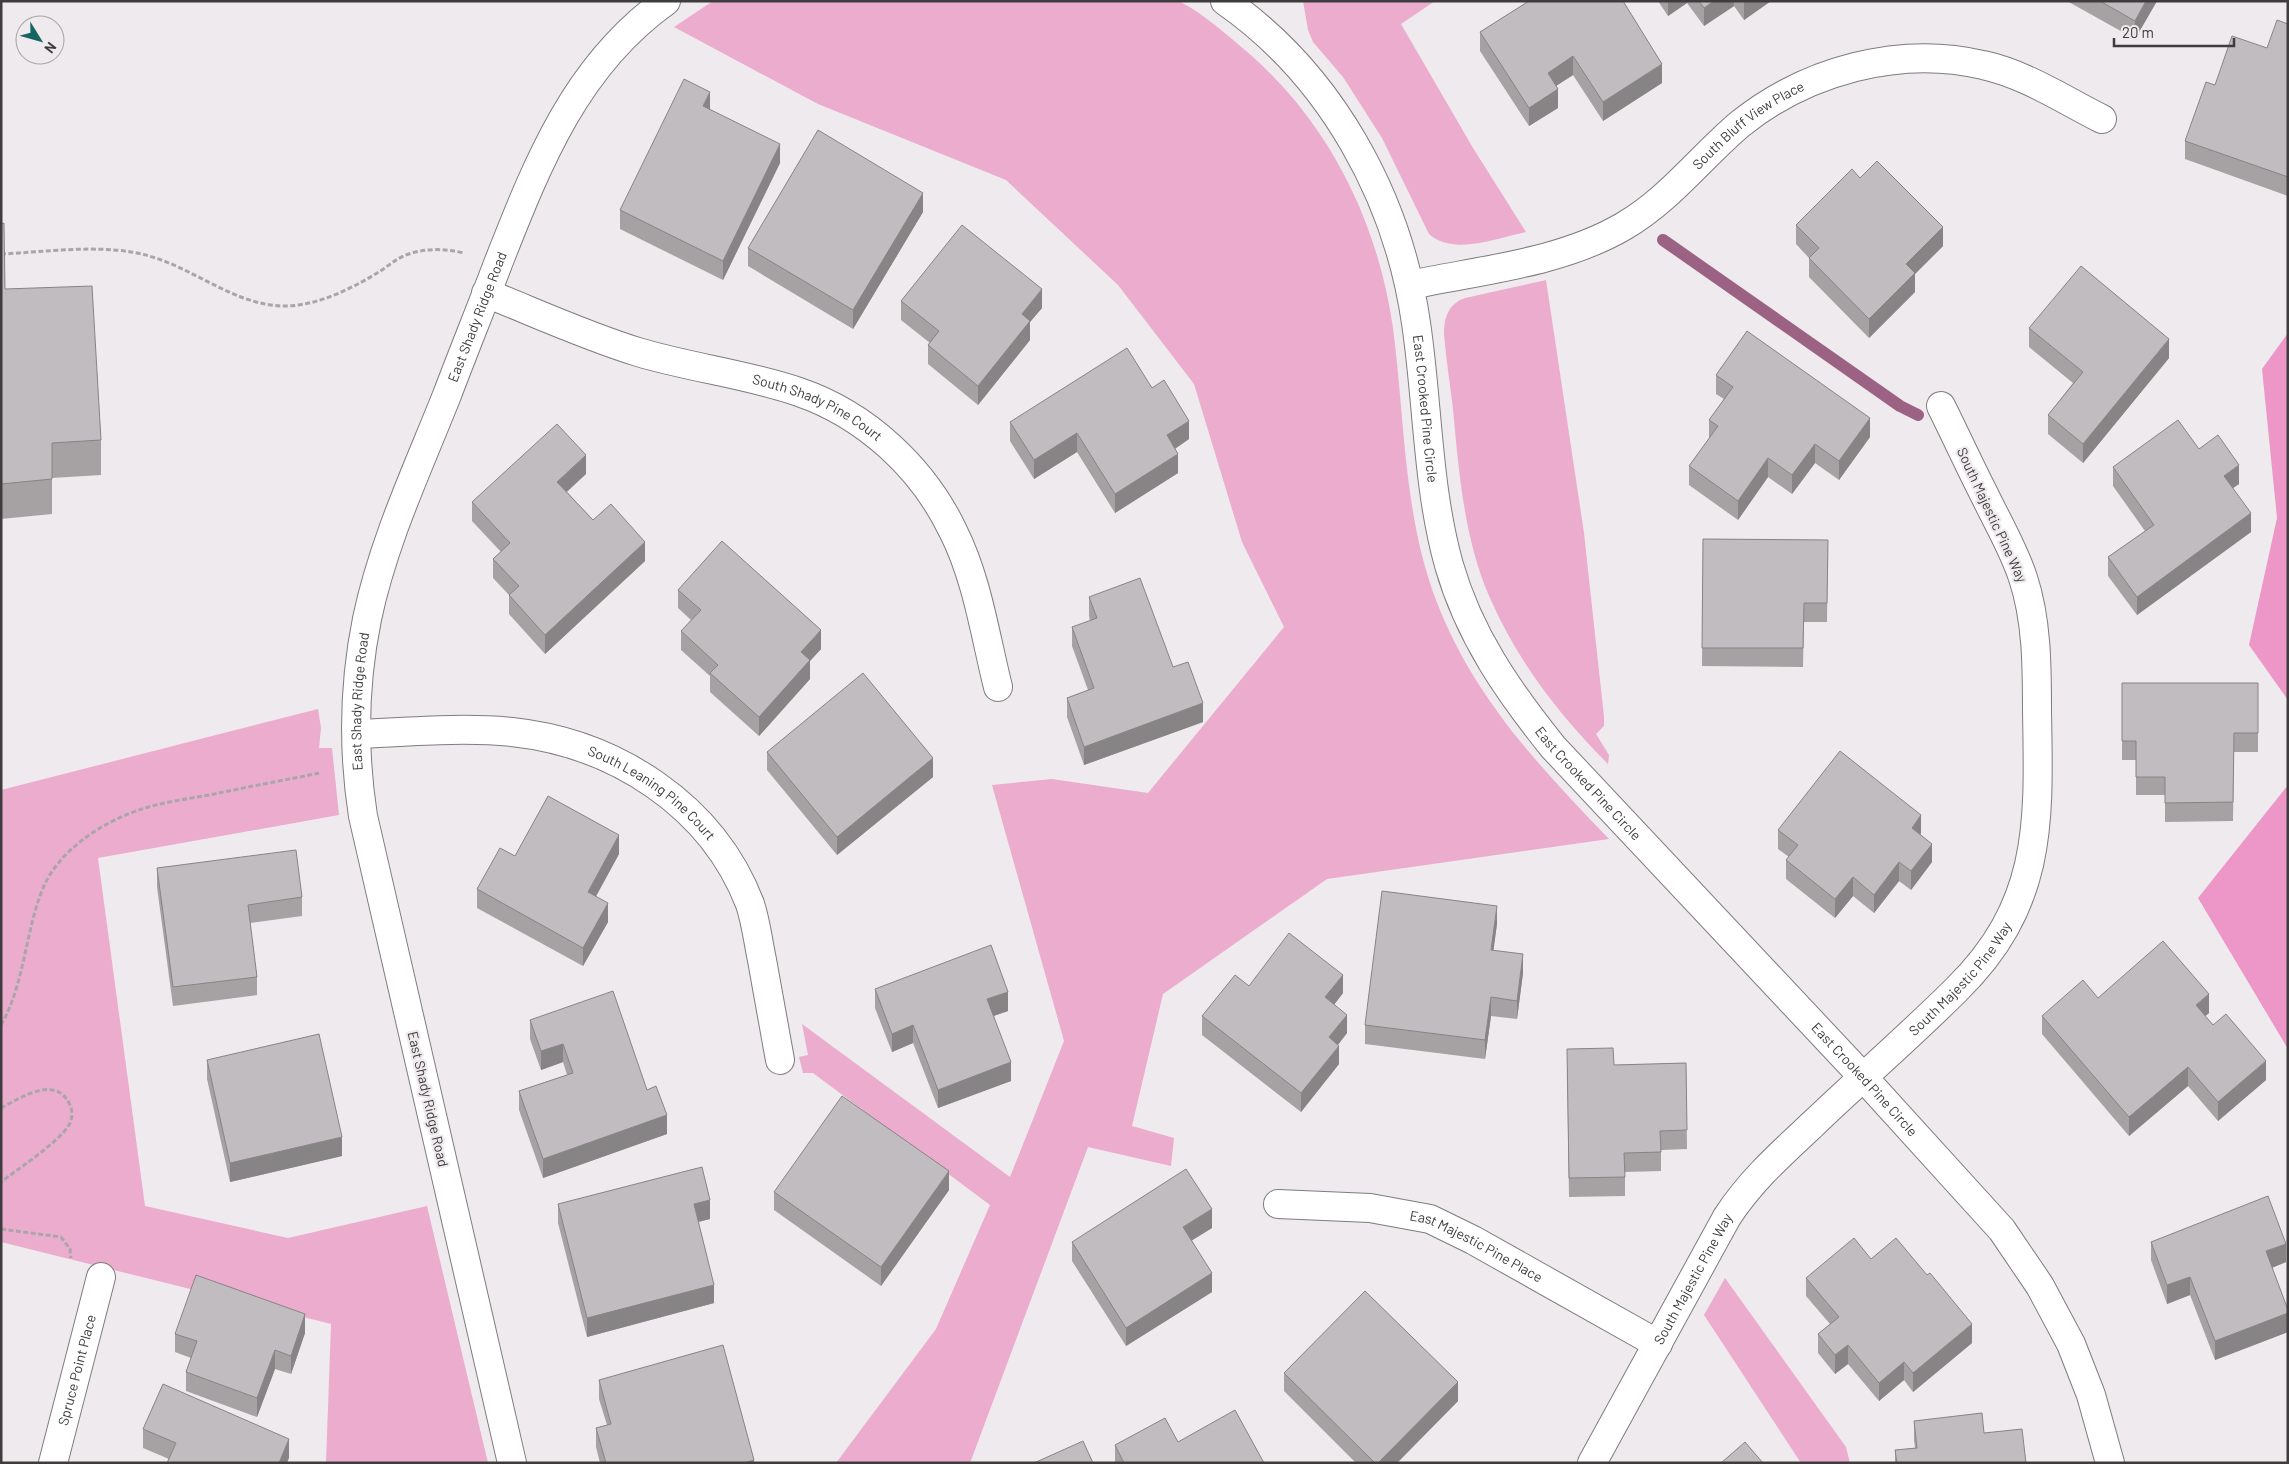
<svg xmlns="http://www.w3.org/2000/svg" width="2289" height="1464" font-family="Barlow,sans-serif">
<rect width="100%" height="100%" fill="#efeaed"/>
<path fill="#ebacce" d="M713 1C827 1 940 1 1054 1 1086 1 1117 1 1148 1 1157 1 1169 0 1177 1 1195 6 1238 44 1253 57 1332 128 1378 224 1393 328 1405 419 1403 513 1436 600 1473 697 1538 765 1609 839L1327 879 1163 994 1132 1126 1174 1138 1171 1166 1088 1147 970 1463H836L936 1329 990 1205 813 1073H803L799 1057 808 1055 802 1024 1010 1177 1064 1041 992 785 1052 779 1148 793 1284 627 1242 542 1194 384 1118 285 1006 180 818 104 674 27Z
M1303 1H1435L1401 24 1473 148 1526 232C1497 238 1453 256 1429 234L1382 138 1343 77 1313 42 1308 30Z
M1546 280 1584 533 1604 717V726L1596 734 1609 755 1608 764C1559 715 1518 662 1490 598 1464 539 1459 473 1453 409 1450 384 1446 359 1444 334 1444 318 1448 304 1465 298Z
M318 709 321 728 319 748H332L339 815 98 858 145 1206 288 1238 427 1206 488 1463H326L331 1324 1 1242V790Z
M1725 1278 1846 1447 1850 1463H1801L1704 1315Z"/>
<path fill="#ec97c7" d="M2288 333V700L2249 645 2277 518 2262 369Z
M2288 785V1049L2198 898Z"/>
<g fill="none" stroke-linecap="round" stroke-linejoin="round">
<path stroke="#9c6284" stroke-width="12" d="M1663 240 1900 406 1918 415"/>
<g stroke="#807b7e" stroke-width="30">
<g id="minor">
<path id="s1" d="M1225 1C1331 75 1398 197 1416 323 1428 403 1427 487 1449 565 1469 635 1508 691 1553 747L1863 1077 2002 1230 2040 1286 2071 1344 2091 1395 2110 1463"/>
<path id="s2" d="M1410 285C1481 270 1561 263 1624 226 1669 200 1701 157 1740 124 1806 71 1899 45 1983 65 2025 74 2064 100 2102 119"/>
<path id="s3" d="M486 293C536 313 586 336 638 352 691 368 747 374 799 392 866 415 923 468 953 531 977 578 985 635 998 687"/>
<path id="s4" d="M357 734C406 732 463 727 512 732 615 743 712 805 750 904 756 922 758 941 762 960 768 993 774 1026 780 1060"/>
<path id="s5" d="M1278 1204 1370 1208 1430 1219 1473 1240 1658 1344"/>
<path id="s6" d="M53 1463 101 1277"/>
<path id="s7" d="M512 1463 363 816C353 752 354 683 367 619 383 542 418 468 447 395 464 350 482 306 499 261 538 162 576 65 666 1"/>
<path id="s8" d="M1592 1463 1727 1217C1751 1180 1782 1153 1814 1123 1861 1078 1911 1035 1957 989 2043 904 2039 823 2037 711 2037 667 2037 620 2023 578 2014 550 1998 523 1985 496 1970 467 1956 436 1941 406"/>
</g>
</g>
<path stroke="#aaa6a8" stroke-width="3" stroke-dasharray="5 2.5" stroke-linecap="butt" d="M1 254C47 252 105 243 149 256 196 269 237 307 287 306 320 305 355 287 382 270 392 263 400 256 412 253 430 248 447 249 464 253
M1 1025C25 983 25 932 43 888 60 848 106 820 145 808 168 801 195 798 219 793 252 786 286 780 319 773
M1 1108C20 1098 55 1075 69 1103 73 1110 73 1118 69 1125 58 1143 19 1168 1 1182
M1 1229 61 1237 70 1249 71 1258"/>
<use href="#minor" stroke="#fff" stroke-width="28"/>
</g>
<path fill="#a6a2a4" d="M1529 1 1662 83 1603 121 1573 75 1556 86 1558 108 1529 126 1480 51V32Z
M1658 1H1771L1744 20 1734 6 1704 26 1687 3 1668 16Z
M2067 1H2157L2135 39Z
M2288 24V196L2185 159V141L2215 85 2267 48Z
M710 109 780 163 723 280 620 229V210Z
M1860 178 1943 246 1915 274V292L1869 338 1809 277V258L1796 244V225Z
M923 212 853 329 748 266V248Z
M1 224 5 289 101 440V475L52 478V514L1 519Z
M901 301 1042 308 1030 322V340L978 405 928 364V345L930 343 901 320Z
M2029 328 2169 358 2083 463 2048 434V415L2073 383 2029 347Z
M1716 375 1870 437 1839 480 1815 463 1792 494 1768 477 1738 520 1689 485V466L1709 439V420L1724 399 1716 394Z
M1152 388 1189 439 1175 449 1178 473 1115 513 1077 452 1034 479 1010 441V422Z
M2199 449 2239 484 2233 488 2251 532 2137 615 2108 576V557L2145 531 2113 486V467Z
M586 474 567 492 593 520 645 561 545 654 509 614V595L493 578V559L501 552 472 521V502Z
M1703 539 1828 540 1827 622H1804L1803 667 1702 666Z
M678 590 821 649 810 661V679L759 736 710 692V676L681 650V631L691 620 678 608Z
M1089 597 1173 667 1203 722 1084 765 1067 717V698L1088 690 1072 646V627L1090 621 1089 616Z
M2122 683H2258V752H2234L2233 821 2165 822V795H2136V760H2122Z
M767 752 933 777 837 855 767 770Z
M1778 830 1921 833 1920 835 1932 862 1911 890 1899 881 1874 913 1853 896 1835 918 1786 879V860L1789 857 1778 849Z
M619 854 596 896 608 922 583 966 477 908V889L515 856Z
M157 868 302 897V916L250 923 257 977V995L173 1006 157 887Z
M1497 924 1493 950 1523 973 1517 1019 1491 1016 1485 1059 1365 1044V1025Z
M1249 986 1343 993 1334 1005 1347 1033 1338 1045 1339 1064 1301 1112 1202 1035V1016Z
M875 989 1008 1011 994 1016 1011 1081 938 1108 913 1043 892 1052 875 1008Z
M2098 998 2209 1013 2205 1016 2266 1080 2218 1121 2188 1086 2129 1136 2042 1034V1016Z
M530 1020 647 1090 667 1134 543 1178 519 1110V1091L567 1075 563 1062 541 1070 530 1039Z
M207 1060 342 1156 230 1182 207 1079Z
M1686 1063 1687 1149 1661 1150V1171L1625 1172V1196L1569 1197 1567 1068 1614 1065Z
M949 1190 881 1286 774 1210V1192Z
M558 1204 710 1219 698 1222 714 1303 587 1337 558 1223Z
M1212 1228 1192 1240 1212 1292 1126 1346 1072 1261V1242Z
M2151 1242 2286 1262 2272 1268 2288 1310V1332L2215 1360 2190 1295 2167 1304 2151 1260Z
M1871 1259 1972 1343 1913 1392 1904 1380 1879 1401 1848 1364 1835 1374 1818 1353V1334L1830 1324 1806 1296V1278Z
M305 1333 291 1374 275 1369 257 1417 186 1391V1372L191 1358 175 1352V1334Z
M1284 1373 1458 1401 1397 1463H1356L1284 1391Z
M599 1380 754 1463H600L596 1447V1428L607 1425 599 1399Z
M1914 1421 1984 1433 2026 1463H1895V1450L1915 1448 1914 1440Z
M143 1429 289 1458 169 1459 143 1448Z
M1178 1442 1264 1463H1115V1445Z"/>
<path fill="#878486" d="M1668 1H1687V3L1668 16Z
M1714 1H1734V6L1704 26V8Z
M1744 1H1771L1744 20Z
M2146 1H2157L2135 39V21Z
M1573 56V75L1548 91V73Z
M1662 64V83L1603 121V102Z
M1558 89V108L1529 126V108Z
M710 92V111L703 106Z
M780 144V163L723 280V261Z
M923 193V212L853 329V310Z
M1943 227V246L1915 274V292L1869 338V319L1906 264Z
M1042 289V308L1030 322V340L978 405V386L1022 314Z
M2169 339V358L2083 463V444Z
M1870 418V437L1839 480V461Z
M1189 421V439L1167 454V435Z
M1077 433V452L1034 479V460Z
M1815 444V463L1792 494V475Z
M1178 454V473L1115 513V494Z
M586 455V474L557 500V482Z
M1768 458V477L1738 520V501Z
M2239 465V484L2224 494V476Z
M2251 513V532L2137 615V597Z
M645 542V561L545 654V635Z
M821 630V649L810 661V679L759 736V717L801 652Z
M1203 703V722L1084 765V747Z
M933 758V777L837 855V837Z
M1921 815V833L1912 846V828Z
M619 835V854L588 911V892Z
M1932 844V862L1911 890V871Z
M1899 862V881L1874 913V895Z
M1853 877V896L1835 918V899Z
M608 903V922L583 966V948Z
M1497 906V924L1491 969V950Z
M1523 954V973L1517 1019V1001Z
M1343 975V993L1325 1016V997Z
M1008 992V1011L987 1018V999Z
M2209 994V1013L2196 1024V1005Z
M1491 997V1016L1485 1059V1040Z
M1347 1015V1033L1329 1056V1037Z
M913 1025V1043L892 1052V1034Z
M563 1044V1062L541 1070V1051Z
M1339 1046V1064L1301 1112V1093Z
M2266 1061V1080L2218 1121V1102Z
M1011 1062V1081L938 1108V1090Z
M2188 1067V1086L2129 1136V1117Z
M667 1115V1134L543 1178V1159Z
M342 1137V1156L230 1182V1163Z
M949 1171V1190L881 1286V1267Z
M710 1200V1219L694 1223V1204Z
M1212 1209V1228L1183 1246V1227Z
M2286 1244V1262L2266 1270V1251Z
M1212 1273V1292L1126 1346V1328Z
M2190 1277V1295L2167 1304V1285Z
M714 1285V1303L587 1337V1318Z
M2288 1313V1332L2215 1360V1341Z
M305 1314V1333L291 1374V1356Z
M1972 1324V1343L1913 1392V1373Z
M1848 1345V1364L1835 1374V1355Z
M275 1350V1369L257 1417V1398Z
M1904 1362V1380L1879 1401V1383Z
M1458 1382V1401L1397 1463H1378Z
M289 1439V1458L287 1463H279Z
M754 1460V1463H744Z"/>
<path fill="#c1bcbf" stroke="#878486" d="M1529 1H1623L1662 64 1603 102 1573 56 1548 73 1558 89 1529 108 1480 32Z
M1699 1H1714L1704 8Z
M2100 1H2146L2135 21Z
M2277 20 2288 24V177L2185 141 2206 82 2215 85 2232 36 2267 48Z
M684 79 710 92 703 106 780 144 723 261 620 210Z
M818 130 923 193 853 310 748 248Z
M1877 161 1943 227 1906 264 1915 273 1869 319 1809 258 1819 248 1796 225 1852 169 1860 178Z
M4 223 5 289 92 286 101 440 52 443V479L1 484V224Z
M962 225 1042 289 1022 314 1030 321 978 386 928 345 939 331 901 301Z
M2081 266 2169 339 2083 444 2048 415 2083 372 2029 328Z
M1747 331 1870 418 1839 461 1815 444 1792 475 1768 458 1738 501 1689 466 1718 426 1709 420 1733 387 1716 375Z
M1127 348 1152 388 1164 380 1189 421 1167 435 1178 454 1115 494 1077 433 1034 460 1010 422Z
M2178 420 2199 449 2218 435 2239 465 2224 476 2251 513 2137 597 2108 557 2154 525 2113 467Z
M557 424 586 455 557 482 593 520 611 504 645 542 545 635 509 595 519 586 493 559 510 543 472 502Z
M1703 539 1828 540 1827 603H1804L1803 648H1702Z
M722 541 821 630 801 652 810 660 759 717 710 673 718 665 681 631 701 610 678 590Z
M1140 578 1173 667 1188 662 1203 703 1084 747 1067 698 1094 688 1072 627 1097 618 1089 597Z
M863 673 933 758 837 837 767 752Z
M2122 683H2258V733H2234L2233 802 2165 803V777H2136V741H2122Z
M1840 751 1921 815 1912 828 1932 844 1911 871 1899 862 1874 895 1853 877 1835 899 1786 860 1798 845 1778 830Z
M548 796 619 835 588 892 608 903 583 948 477 889 500 848 515 856Z
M296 850 302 897 248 905 257 977 173 987 157 868Z
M1382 891 1497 906 1491 950 1523 954 1517 1001 1491 997 1485 1040 1365 1025Z
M1289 933 1343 975 1325 997 1347 1015 1329 1037 1339 1046 1301 1093 1202 1016 1235 975 1249 986Z
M2163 941 2209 994 2196 1005 2213 1025 2226 1014 2266 1061 2218 1102 2188 1067 2129 1117 2042 1016 2083 980 2098 998Z
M991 945 1008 992 987 999 1011 1062 938 1090 913 1025 892 1034 875 989Z
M613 991 647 1090 656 1086 667 1115 543 1159 519 1091 573 1073 563 1044 541 1051 530 1020Z
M319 1034 342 1137 230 1163 207 1060Z
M1613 1048 1614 1065 1686 1063 1687 1130 1660 1131 1661 1152 1624 1153 1625 1177 1569 1178 1567 1049Z
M842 1096 949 1171 881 1267 774 1192Z
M702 1167 710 1200 694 1204 714 1285 587 1318 558 1204Z
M1186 1169 1212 1209 1183 1227 1212 1273 1126 1328 1072 1242Z
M2268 1196 2286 1244 2266 1251 2288 1310V1313L2215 1341 2190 1277 2167 1285 2151 1242Z
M1854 1238 1871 1259 1896 1238 1927 1275 1930 1273 1972 1324 1913 1373 1904 1362 1879 1383 1848 1345 1835 1355 1818 1334 1839 1317 1806 1278Z
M196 1275 305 1314 291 1356 275 1350 257 1398 186 1372 197 1341 175 1334Z
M1365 1291 1458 1382 1378 1463H1375L1284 1373Z
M723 1345 754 1460 744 1463H606L596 1428 611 1424 599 1380Z
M163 1384 289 1439 279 1463H167L176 1443 143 1429Z
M1235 1410 1264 1463H1124L1115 1445 1165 1418 1178 1442Z
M1982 1413 1984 1433 2022 1429 2026 1463H1897L1895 1450 1917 1448 1914 1421Z
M1083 1441 1093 1463H1034Z
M1745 1442 1763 1463H1721Z"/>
<g text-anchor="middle" stroke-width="4.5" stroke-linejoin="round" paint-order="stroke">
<g font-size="14" fill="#3e3c3d" stroke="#efeaed">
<text dy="5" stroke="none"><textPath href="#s2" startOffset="384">South Bluff View Place</textPath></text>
<text dy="5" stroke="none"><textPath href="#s7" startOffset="1184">East Shady Ridge Road</textPath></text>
<text dy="5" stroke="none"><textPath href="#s1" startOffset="471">East Crooked Pine Circle</textPath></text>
<text dy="5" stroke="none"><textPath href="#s3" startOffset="352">South Shady Pine Court</textPath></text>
<text transform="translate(1992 515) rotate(65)" y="5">South Majestic Pine Way</text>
<text dy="5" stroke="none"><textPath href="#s7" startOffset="779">East Shady Ridge Road</textPath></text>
<text dy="5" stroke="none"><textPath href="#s1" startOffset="891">East Crooked Pine Circle</textPath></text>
<text dy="5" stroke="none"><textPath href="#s4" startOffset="311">South Leaning Pine Court</textPath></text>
<text dy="5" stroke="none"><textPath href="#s8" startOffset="615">South Majestic Pine Way</textPath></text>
<text dy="5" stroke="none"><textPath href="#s1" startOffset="1296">East Crooked Pine Circle</textPath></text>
<text transform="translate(428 1099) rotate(77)" y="5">East Shady Ridge Road</text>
<text dy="5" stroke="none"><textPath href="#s5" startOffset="206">East Majestic Pine Place</textPath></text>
<text dy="5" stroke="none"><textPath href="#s8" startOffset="210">South Majestic Pine Way</textPath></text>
<text dy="5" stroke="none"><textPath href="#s6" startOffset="96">Spruce Point Place</textPath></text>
</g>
</g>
<rect width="2289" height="1464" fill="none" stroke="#3e3c3d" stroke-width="5"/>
<g transform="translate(40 40) rotate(127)"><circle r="24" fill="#efeaed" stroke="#a8a4a7"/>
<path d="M0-4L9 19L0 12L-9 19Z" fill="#156464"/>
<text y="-8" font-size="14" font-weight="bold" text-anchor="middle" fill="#3e3c3d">N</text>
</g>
<path d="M2114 38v8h120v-8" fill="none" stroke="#3e3c3d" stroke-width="2.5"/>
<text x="2122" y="38" font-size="15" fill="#3e3c3d" stroke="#efeaed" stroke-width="4" paint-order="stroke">20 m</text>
</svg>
